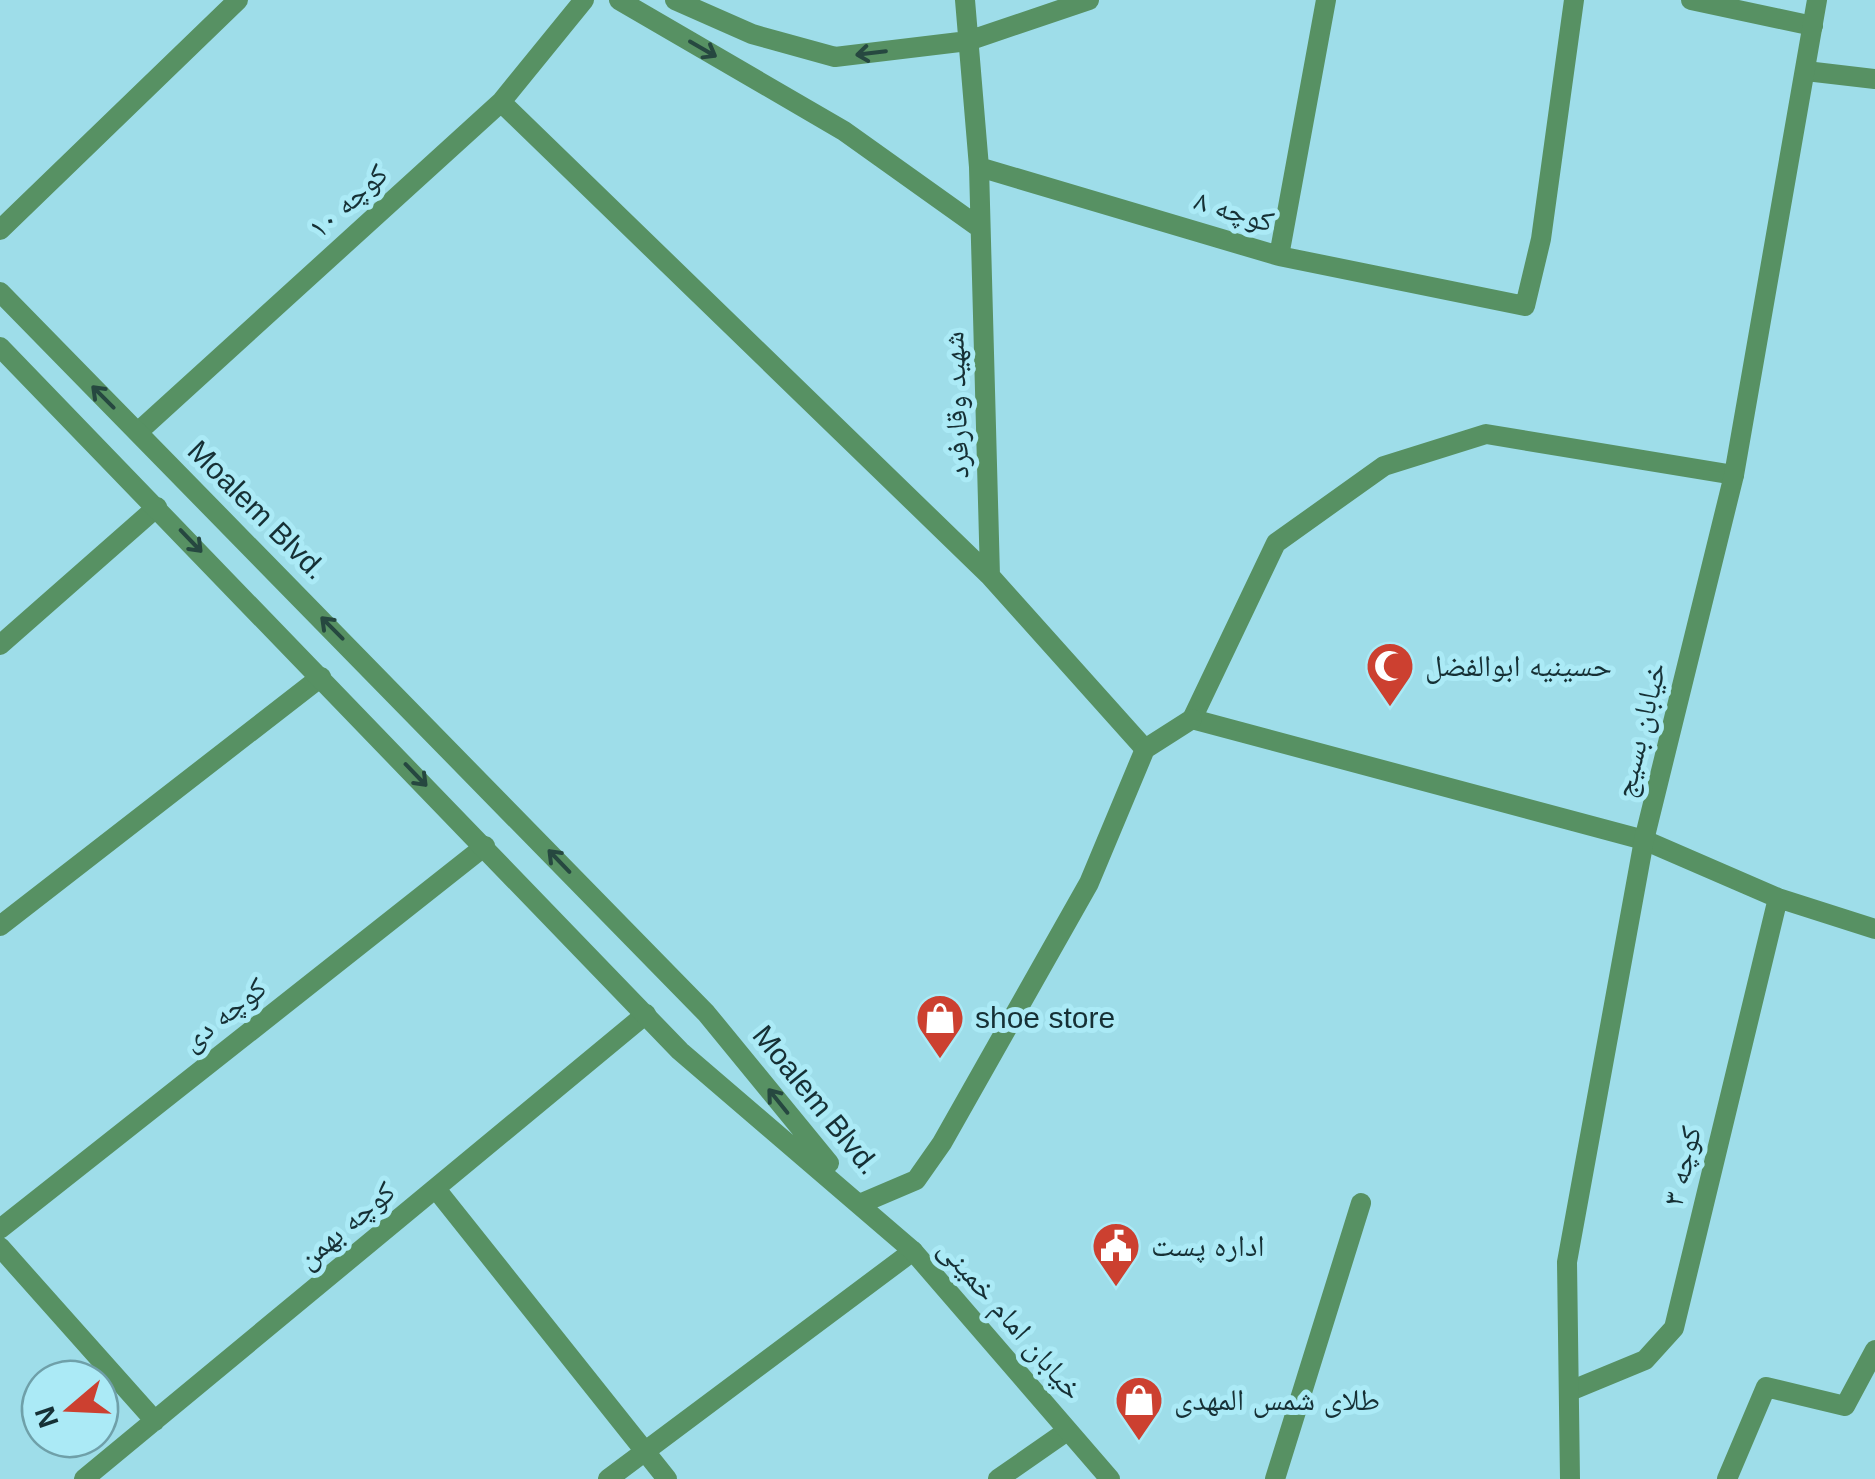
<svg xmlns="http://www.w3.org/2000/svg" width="1875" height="1479" font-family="Helvetica,'Noto Naskh Arabic',sans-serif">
<rect width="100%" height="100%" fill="#9edde9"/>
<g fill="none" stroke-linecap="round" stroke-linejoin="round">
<path stroke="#579163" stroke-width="20" d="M619 0 844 131 980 228
M675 0 752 34 835 57 968 41 1089 0
M965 0 979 167 990 576 1145 749
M1691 0 1813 26
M1806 71 1875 79
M501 102 990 576
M979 167 1279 256 1326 0
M0 230 238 0
M1279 256 1525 306 1541 239 1574 0
M138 432 501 102 584 0
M1734 475 1486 434 1384 466 1276 543 1192 719 1644 840 1778 898 1875 929
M0 645 157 507
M0 926 321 677
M436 1189 667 1479
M0 1229 485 846
M0 1247 155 1421
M1570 1391 1645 1360 1674 1328 1778 898
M84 1479 646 1014
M608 1479 913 1251
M998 1479 1067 1431
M1275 1479 1361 1203
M1727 1479 1766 1387 1845 1406 1875 1350"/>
<path stroke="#579163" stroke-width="20" d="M0 292 706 1013 829 1163
M0 347 680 1051 913 1251 1110 1479
M862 1203 916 1180 942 1143 1089 883 1145 749 1192 719
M1570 1479 1567 1262 1644 840 1734 475 1817 0"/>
</g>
<defs><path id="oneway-shaft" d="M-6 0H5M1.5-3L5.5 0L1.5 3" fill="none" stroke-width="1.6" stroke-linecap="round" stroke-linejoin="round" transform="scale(2.5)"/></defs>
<g stroke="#264840">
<use href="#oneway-shaft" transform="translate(703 49) rotate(30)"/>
<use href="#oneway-shaft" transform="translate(871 53) rotate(173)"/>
<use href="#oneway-shaft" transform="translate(103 397) rotate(-135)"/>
<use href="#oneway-shaft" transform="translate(191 541) rotate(46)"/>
<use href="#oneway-shaft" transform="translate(332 628) rotate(-135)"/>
<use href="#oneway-shaft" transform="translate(416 775) rotate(46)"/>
<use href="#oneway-shaft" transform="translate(559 861) rotate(-134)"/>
<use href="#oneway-shaft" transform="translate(778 1101) rotate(-129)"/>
</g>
<defs>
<g id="mosque-pin" transform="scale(2.5)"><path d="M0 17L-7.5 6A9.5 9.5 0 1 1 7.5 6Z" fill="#cc4030" stroke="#abeaf6"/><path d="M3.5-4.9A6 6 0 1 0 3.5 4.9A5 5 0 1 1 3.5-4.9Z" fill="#fff"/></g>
<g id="shop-pin" transform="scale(2.5)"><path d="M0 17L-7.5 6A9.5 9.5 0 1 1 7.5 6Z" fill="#cc4030" stroke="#abeaf6"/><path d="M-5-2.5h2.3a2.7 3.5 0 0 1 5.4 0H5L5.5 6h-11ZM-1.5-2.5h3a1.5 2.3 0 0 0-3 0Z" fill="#fff"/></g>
<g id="civic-pin" transform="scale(2.5)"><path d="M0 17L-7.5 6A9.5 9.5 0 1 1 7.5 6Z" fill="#cc4030" stroke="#abeaf6"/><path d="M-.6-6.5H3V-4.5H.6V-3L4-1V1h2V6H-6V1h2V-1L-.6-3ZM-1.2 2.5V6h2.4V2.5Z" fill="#fff"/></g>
</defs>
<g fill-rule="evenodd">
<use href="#mosque-pin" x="1390" y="666"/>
<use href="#shop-pin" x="940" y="1018"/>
<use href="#civic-pin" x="1116" y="1246"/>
<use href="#shop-pin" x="1139" y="1400"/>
</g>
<g text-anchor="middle" stroke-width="10" stroke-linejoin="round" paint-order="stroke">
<g font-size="30" fill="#163035" stroke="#abeaf6">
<text transform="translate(348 201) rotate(-42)" y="10">کوچه ۱۰</text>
<text transform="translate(1234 211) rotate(17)" y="10">کوچه ۸</text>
<text transform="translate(956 405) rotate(-92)" y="10">شهید وقارفرد</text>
<text transform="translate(257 510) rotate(45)" y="10">Moalem Blvd.</text>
<text transform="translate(1640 730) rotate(-76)" y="10">خیابان بسیج</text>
<text transform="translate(224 1014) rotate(-38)" y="10">کوچه دی</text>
<text transform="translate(816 1100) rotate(51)" y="10">Moalem Blvd.</text>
<text transform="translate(1682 1166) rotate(-76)" y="10">کوچه ۳</text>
<text transform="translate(346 1225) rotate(-40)" y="10">کوچه بهمن</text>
<text transform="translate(1011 1319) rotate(49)" y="10">خیابان امام خمینی</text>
</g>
<g font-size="30" fill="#163035" stroke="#abeaf6" text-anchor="start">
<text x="1425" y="676">حسینیه ابوالفضل</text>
<text x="975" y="1028">shoe store</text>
<text x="1151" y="1256">اداره پست</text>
<text x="1174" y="1410">طلای شمس المهدی</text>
</g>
</g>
<g transform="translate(70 1409) rotate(251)"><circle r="48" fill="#abeaf6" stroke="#6fa0a9" stroke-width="2.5"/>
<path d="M0-8L18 38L0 25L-18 38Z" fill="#cc4030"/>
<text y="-15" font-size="28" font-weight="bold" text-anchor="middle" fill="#163035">N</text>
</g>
</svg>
